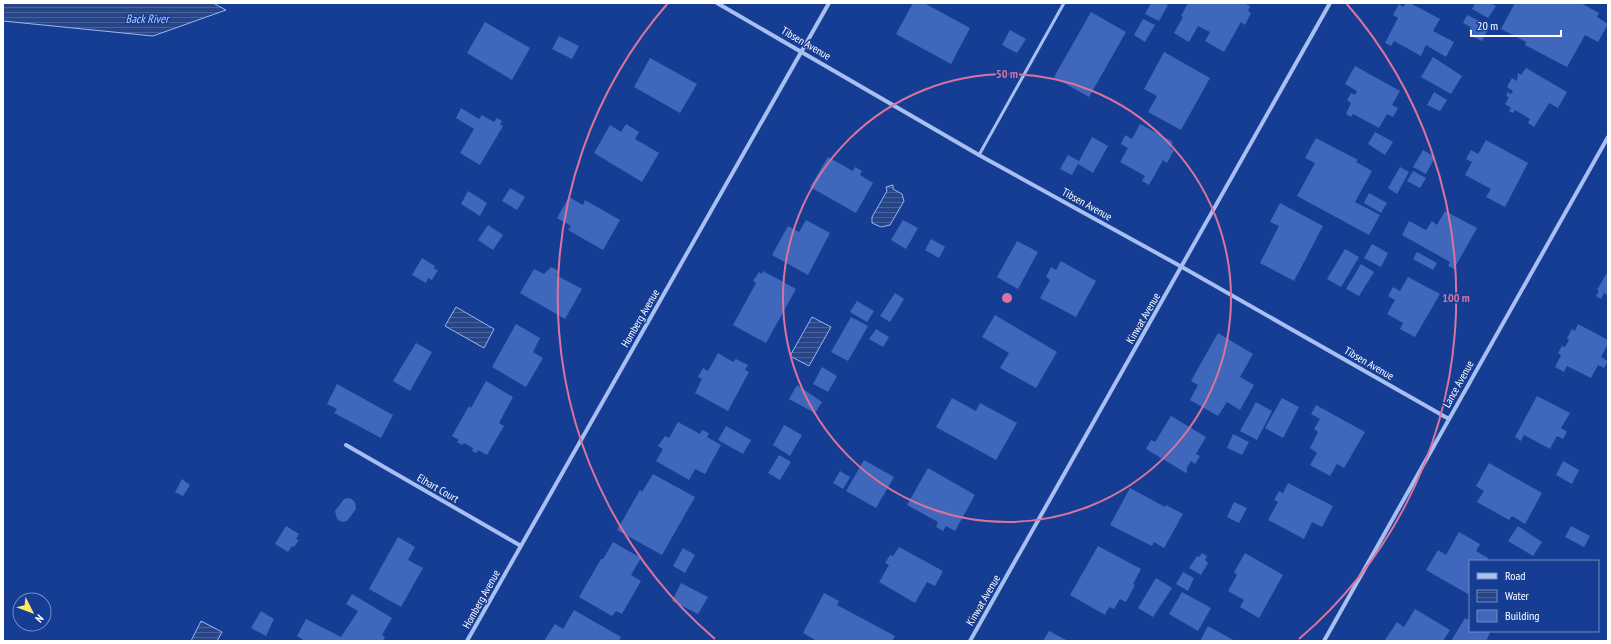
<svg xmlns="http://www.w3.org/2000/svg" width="1611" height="644" font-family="'PT Sans Narrow',sans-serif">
<defs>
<pattern id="water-rules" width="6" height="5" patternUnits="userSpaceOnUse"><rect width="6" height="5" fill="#284587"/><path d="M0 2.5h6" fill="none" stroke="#486199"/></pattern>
</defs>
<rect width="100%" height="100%" fill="#163d94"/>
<path fill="url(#water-rules)" stroke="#99b7f3" d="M3 3H213L226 10 153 36 3 21Z
M893 185V189L902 194 904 201 890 225 881 227 872 223V217L887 191 886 187Z
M456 307 494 329 484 348 445 326Z
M812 317 831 327 809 366 790 356Z
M201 621 222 632 217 641H191Z"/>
<path fill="#3f67bb" d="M913 3H924L970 28 951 64 896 34Z
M1151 3H1164L1168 5 1159 21 1145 14Z
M1188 3H1244L1250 6 1248 11 1251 13 1245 25 1241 22 1224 52 1205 41 1210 32 1198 26 1189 42 1174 33 1183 17 1181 16Z
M1406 3H1410L1440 19 1433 31 1454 42 1446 57 1426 45 1421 56 1394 41 1391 46 1385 43 1398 18 1393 15 1399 4 1403 7Z
M1475 3H1491L1496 6 1488 18 1472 9Z
M1515 3H1581L1599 13 1597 17 1608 24 1598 42 1585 35 1567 67 1525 45 1526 42 1501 29Z
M1091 12 1126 32 1089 97 1054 77Z
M1467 15 1490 26 1482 41 1471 36 1473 33 1469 31 1471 27 1463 23Z
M1143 19 1155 25 1145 42 1134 35Z
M485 22 530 48 512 80 467 53Z
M1010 30 1026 39 1017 53 1002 45Z
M559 36 579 46 572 59 552 49Z
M1164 52 1210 78 1181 130 1148 112 1157 96 1144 89Z
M1433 57 1462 76 1451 94 1421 77Z
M650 58 697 84 680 113 634 87Z
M1355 66 1400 91 1392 105 1398 108 1393 117 1387 114 1379 128 1353 114 1351 117 1346 114 1351 103 1347 100 1351 93 1355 95 1357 91 1345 84Z
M1526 68 1567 92 1558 108 1549 103 1534 127 1528 123 1530 119 1515 110 1513 113 1509 111 1511 108 1505 104 1509 97 1506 96 1508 92 1511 94 1513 91 1507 87 1512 78 1517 81 1518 73 1521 75Z
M1434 92 1447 100 1440 111 1427 105Z
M461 108 479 119 482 115 494 122 497 118 502 121 500 125 503 126 480 165 460 153 474 129 456 118Z
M626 124 639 132 635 139 659 153 642 182 594 153 610 125 621 132Z
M1140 124 1173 142 1170 148 1174 150 1167 163 1163 160 1149 185 1142 181 1145 176 1120 162 1128 148 1121 144 1125 135 1132 139Z
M1375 132 1393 142 1385 155 1368 144Z
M1092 137 1108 146 1093 173 1078 164 1072 175 1060 169 1068 155 1079 161Z
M1316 138 1358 160 1356 162 1372 171 1355 202 1380 215 1369 235 1297 196 1315 163 1305 158Z
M1486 140 1528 163 1505 207 1486 197 1491 189 1465 175 1472 162 1466 159 1471 150 1478 154Z
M1423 150 1435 157 1426 174 1413 167Z
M828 157 853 171 855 167 862 171 860 175 873 183 856 213 810 187Z
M1400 167 1409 172 1397 194 1388 188Z
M1413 171 1426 178 1420 188 1407 181Z
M510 188 525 197 517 210 502 201Z
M468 191 487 203 480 216 461 204Z
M1369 193 1387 203 1381 213 1364 203Z
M569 197 583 205 585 200 620 220 603 250 568 230 571 226 557 218Z
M1280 203 1323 226 1294 281 1260 263 1279 226 1270 222Z
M1445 211 1477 228 1454 269 1448 266 1450 262 1402 235 1409 221 1426 230 1432 221 1437 225Z
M806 220 830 233 808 275 772 255 788 226 799 232Z
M903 220 918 228 906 249 891 240Z
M488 225 503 235 493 250 478 240Z
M931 239 945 247 939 258 925 250Z
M1017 241 1038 252 1018 289 997 277Z
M1372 244 1388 253 1381 267 1364 258Z
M1345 249 1359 257 1341 287 1327 279Z
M1417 252 1437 263 1433 270 1413 259Z
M422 258 435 266 434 269 438 270 432 280 428 278 426 283 412 275Z
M1061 261 1096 281 1076 317 1040 298 1050 280 1046 277 1051 267 1056 270Z
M1361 264 1374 272 1359 296 1346 289Z
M551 267 559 271 556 275 582 289 565 319 520 293 534 269 544 274Z
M763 271 796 289 766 343 733 325 756 283 753 281 759 272 762 274Z
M1608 271V296L1604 293 1601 299 1596 296 1599 291 1597 290Z
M1408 277 1440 294 1415 337 1400 329 1403 323 1387 314 1395 300 1388 296 1393 287 1400 291Z
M895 293 904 299 890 322 880 316Z
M857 301 874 311 867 322 850 312Z
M995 315 1057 352 1036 388 1000 368 1009 353 982 337Z
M851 317 868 326 848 361 831 352Z
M516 324 540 338 533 352 543 358 526 387 492 367Z
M1578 324 1608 340V344L1601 357 1608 361 1604 368 1598 365 1591 378 1567 366 1564 372 1555 367 1561 355 1558 353 1562 346 1565 347 1569 340 1567 338 1572 329 1575 331Z
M876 329 889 337 883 347 869 339Z
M1218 333 1253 354 1240 377 1254 385 1240 410 1227 402 1218 416 1190 400 1198 385 1191 381Z
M416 343 432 352 410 391 393 381Z
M718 353 733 362 736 359 748 365 745 370 749 372 728 411 695 393 702 379 698 377 703 368 708 371Z
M822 367 837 376 828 392 813 384Z
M486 381 513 397 499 423 504 426 487 455 478 450 477 453 472 451 473 448 464 443 462 445 457 442 459 440 452 436 469 406 471 408Z
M337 384 393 415 381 438 334 413 337 409 327 404Z
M797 385 822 402 815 413 789 399Z
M1537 396 1570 413 1561 428 1567 432 1563 439 1557 436 1550 449 1524 435 1521 441 1515 437Z
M952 398 976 411 980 403 1017 423 996 460 936 427Z
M1282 398 1299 407 1283 438 1265 428Z
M1256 402 1272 411 1257 440 1240 431Z
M1316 405 1365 432 1344 468 1337 464 1330 476 1310 465 1317 453 1310 448 1318 432 1314 429 1320 419 1311 414Z
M1171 416 1206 437 1196 454 1200 456 1195 464 1191 461 1186 469 1188 470 1186 473 1146 449 1151 440 1155 442Z
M678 422 700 434 702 430 709 433 707 437 721 445 705 474 695 469 689 480 656 461 663 449 658 446 665 436 669 438Z
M784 425 802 435 790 456 773 445Z
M726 426 751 440 743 454 718 440Z
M1233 434 1249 442 1242 455 1227 448Z
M779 455 791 462 780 480 768 473Z
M864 460 894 477 876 508 846 491Z
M1563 461 1579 470 1572 484 1556 475Z
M1489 463 1542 493 1525 524 1512 516 1509 520 1477 502 1484 491 1476 486Z
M928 468 975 495 955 531 946 526 943 531 936 527 938 522 907 505Z
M840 471 850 477 843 489 833 483Z
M653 474 695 497 662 555 617 530 640 490 642 492Z
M182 479 190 485 183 496 175 492Z
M1288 483 1333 506 1322 527 1312 522 1304 539 1268 520 1278 502 1274 500 1279 491 1283 493Z
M1130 488 1165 507 1166 505 1183 514 1164 548 1154 542 1152 546 1110 525Z
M350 498 355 502 356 509 347 521 342 522 337 519 335 511 344 499Z
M1234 502 1247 508 1239 523 1227 517Z
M286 526 299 534 296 539 299 540 294 547 292 546 288 552 275 544Z
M1518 526 1542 542 1533 556 1508 541Z
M1571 526 1590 536 1584 547 1565 537Z
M1459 532 1480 544 1476 551 1488 558 1487 561H1470V590L1468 594 1426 570 1438 550 1446 555Z
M398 537 415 547 408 560 423 568 401 607 369 589Z
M613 542 641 558 631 575 641 581 622 614 616 611 612 616 579 597 601 559H603Z
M1098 546 1141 569 1133 584 1135 585 1126 602 1120 599 1114 609 1109 607 1105 615 1070 595Z
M899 547 943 571 935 586 927 582 915 603 879 582 889 565 885 563 890 555 893 556Z
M683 548 695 555 685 573 673 566Z
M1202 553 1207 556 1205 560 1208 563 1201 575 1189 568 1197 556 1199 557Z
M1245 553 1283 575 1259 618 1240 607 1244 600 1228 591 1237 575 1234 572Z
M1183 572 1194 578 1188 591 1176 584Z
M1156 578 1172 588 1153 617 1138 608Z
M681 583 708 597 698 614 672 601Z
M1182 592 1211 608 1198 631 1169 614Z
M824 593 839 601 837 605 895 636 892 641H817L803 633Z
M352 594 392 618 382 635 385 637 383 641H305L297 636 306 619 341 637 358 611 346 604Z
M1415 609 1450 630 1443 641 1385 640 1397 622 1404 627Z
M574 610 621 637 619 641H544L555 624 563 629Z
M261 611 274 619 266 636 251 628Z
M1465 618 1470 621V631H1486L1490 633 1486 641H1451Z
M1208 626 1235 641H1200Z
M1049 631 1068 641H1043Z"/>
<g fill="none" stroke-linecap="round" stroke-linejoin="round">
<path stroke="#a7bff1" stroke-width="3" d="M979 155 1064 3"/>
<path stroke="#a7bff1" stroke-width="4" d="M717 3 979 155 1182 267 1449 419
M346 445 521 546
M467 641 829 3
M970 641 1330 3
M1324 641 1608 137"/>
</g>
<g fill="none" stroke="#da749d" stroke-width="2">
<circle cx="1007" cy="298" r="224"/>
<path d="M715 639A449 449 0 0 1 668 3M1346 3A449 449 0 0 1 1299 639"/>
</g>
<g text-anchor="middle" stroke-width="3" stroke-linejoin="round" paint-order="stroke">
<g font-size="11" fill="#fff" stroke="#163d94">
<text transform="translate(806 43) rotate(30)" y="4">Tibsen Avenue</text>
<text transform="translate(1087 204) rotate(29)" y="4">Tibsen Avenue</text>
<text transform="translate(640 318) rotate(-60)" y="4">Homberg Avenue</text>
<text transform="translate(1143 318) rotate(-60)" y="4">Kinwat Avenue</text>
<text transform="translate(1369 363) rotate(30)" y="4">Tibsen Avenue</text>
<text transform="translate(1458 384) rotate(-61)" y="4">Lance Avenue</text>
<text transform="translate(438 488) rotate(30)" y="4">Elhart Court</text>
<text transform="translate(481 599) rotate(-61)" y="4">Homberg Avenue</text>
<text transform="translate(983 600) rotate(-60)" y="4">Kinwat Avenue</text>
</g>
<g font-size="12" font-style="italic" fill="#b3c9f8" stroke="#163d94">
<text x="147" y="23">Back River</text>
</g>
</g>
<circle cx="1007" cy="298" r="6" fill="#da749d" stroke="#163d94" stroke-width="2"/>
<g font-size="12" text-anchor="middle" font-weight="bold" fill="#da749d" stroke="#163d94" stroke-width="3" stroke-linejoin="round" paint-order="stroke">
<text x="1007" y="78">50 m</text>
<text x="1456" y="302">100 m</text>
</g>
<rect width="1611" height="644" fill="none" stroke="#ffffff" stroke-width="8"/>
<rect x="1469" y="560" width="130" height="72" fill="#163d94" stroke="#738bbf"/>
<rect x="1477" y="573" width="20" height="6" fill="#a7bff1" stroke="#738bbf"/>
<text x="1505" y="580" font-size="12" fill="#ffffff">Road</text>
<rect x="1477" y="590" width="20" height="12" fill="url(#water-rules)" stroke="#738bbf"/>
<text x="1505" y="600" font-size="12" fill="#ffffff">Water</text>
<rect x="1477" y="610" width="20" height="12" fill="#3f67bb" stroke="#738bbf"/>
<text x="1505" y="620" font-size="12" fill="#ffffff">Building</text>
<g transform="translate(32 612) rotate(132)"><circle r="19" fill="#163d94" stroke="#738bbf"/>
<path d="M0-3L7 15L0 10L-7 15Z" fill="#ffe666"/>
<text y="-6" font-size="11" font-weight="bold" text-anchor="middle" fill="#ffffff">N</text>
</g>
<path d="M1471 30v6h90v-6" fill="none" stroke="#ffffff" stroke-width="2"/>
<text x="1477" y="30" font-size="12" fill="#ffffff" stroke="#163d94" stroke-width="3" paint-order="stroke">20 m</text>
</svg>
